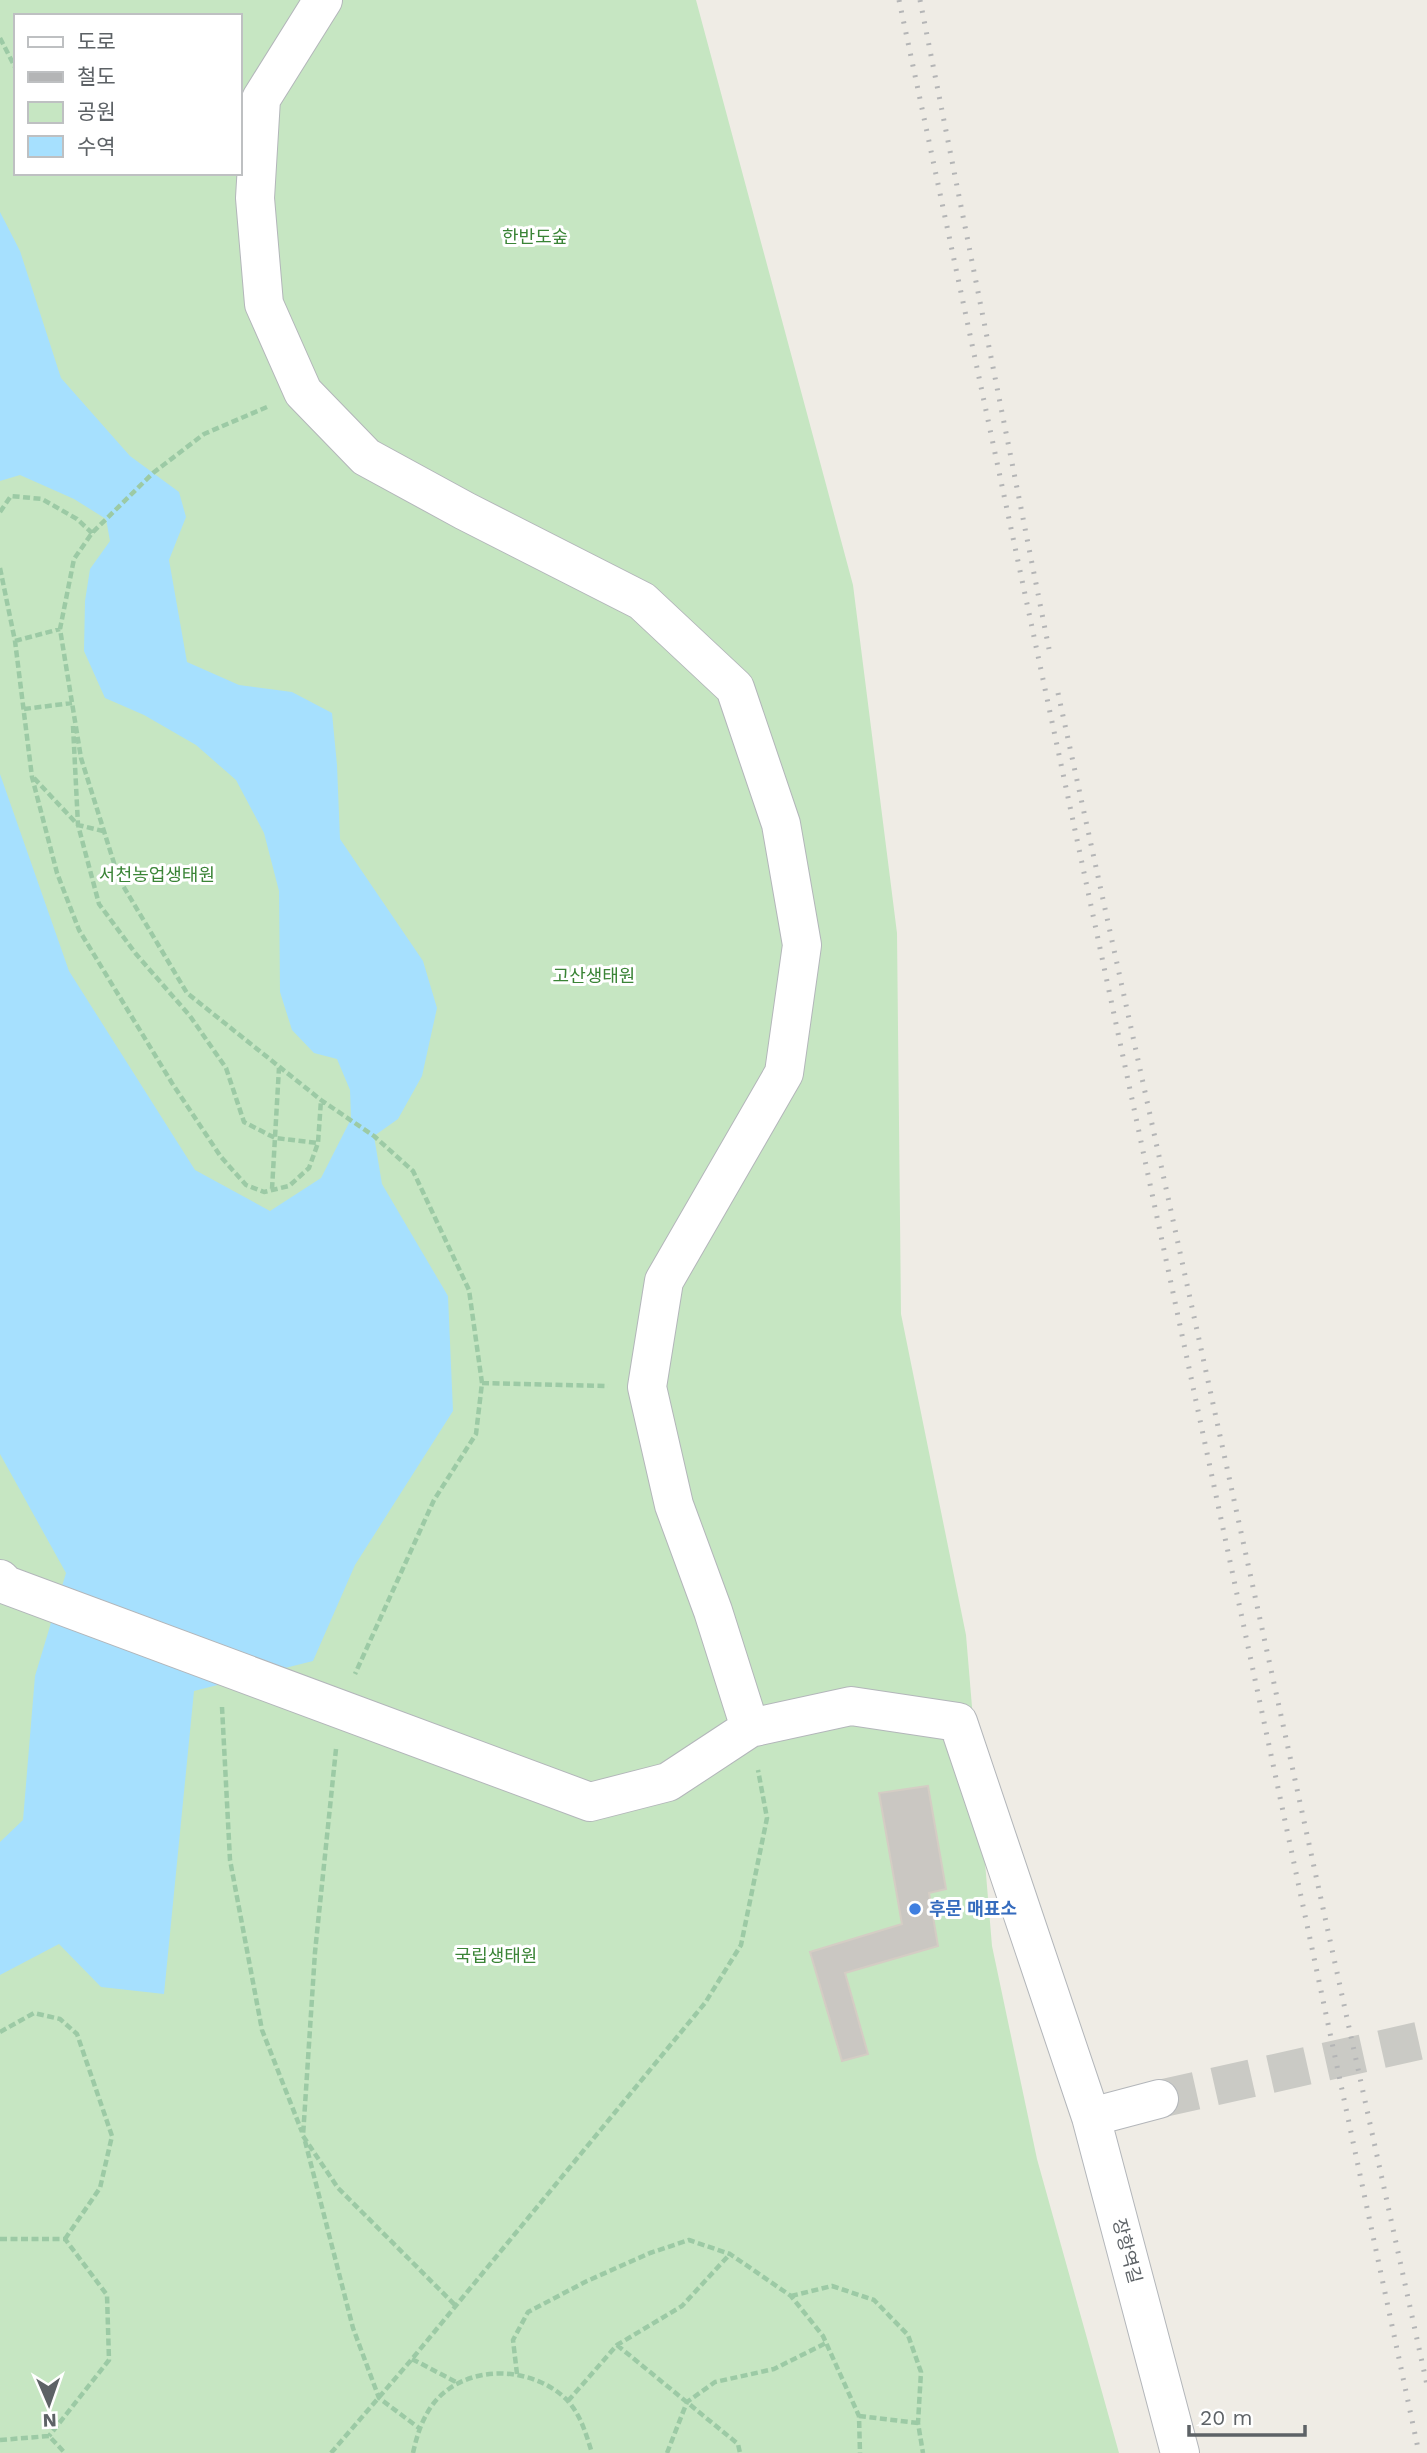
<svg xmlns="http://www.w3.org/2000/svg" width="1427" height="2453" font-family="'Work Sans','Noto Sans KR',sans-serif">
<rect width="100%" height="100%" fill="#efece5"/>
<path fill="#c6e6c2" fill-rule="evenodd" d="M0 0H696L853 585 897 933 901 1314 966 1635 992 1946 1037 2159 1119 2453H0ZM16 16H240V173H16Z"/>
<path fill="#a6e0fe" d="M0 212 20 251 61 378 130 456 179 492 186 517 169 560 187 662 239 685 292 692 332 713 337 765 340 839 423 961 437 1008 422 1076 398 1119 374 1136 382 1184 448 1296 453 1411 355 1565 313 1661 194 1691 164 1994 101 1987 59 1944 0 1975V1842L23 1820 35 1676 66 1573 0 1454V774L69 971 195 1170 270 1211 321 1178 351 1119 350 1090 337 1059 314 1053 292 1030 280 992 279 891 264 833 236 780 196 745 144 715 105 698 84 651 85 601 90 569 110 541 106 519 74 499 20 475 0 481Z"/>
<path fill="#cac7c2" stroke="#d4cdc4" stroke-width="2" d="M928 1786 946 1889 929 1893 938 1946 845 1973 868 2054 842 2061 810 1952 902 1924 879 1793Z"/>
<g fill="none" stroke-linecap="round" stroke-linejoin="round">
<path stroke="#cacac5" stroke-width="38" stroke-dasharray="38 19" stroke-linecap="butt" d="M1159 2099 1427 2039"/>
<g stroke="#b3b6ba" stroke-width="40">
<path id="street" d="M323 0 261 99 255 198 264 304 303 392 366 457 465 511 642 601 735 688 781 824 802 945 784 1073 664 1281 647 1387 674 1505 713 1611 750 1728 851 1706 958 1722 1091 2117
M0 1579 6 1585 590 1802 668 1782 750 1728
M1159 2099 1091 2117 1180 2453"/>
</g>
<path stroke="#9ccaa5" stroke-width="4.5" stroke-dasharray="7 3.5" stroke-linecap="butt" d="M0 38 16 69
M267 407 204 434 153 473 92 533 74 559 60 629 81 758 119 879 187 993 321 1100 374 1136 413 1171 469 1290 482 1383 476 1434 434 1500 355 1674
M0 512 11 496 42 499 77 519 92 533
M0 568 15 641 32 777 57 873 79 930 172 1083 221 1157 246 1185 264 1192 289 1186 309 1168 318 1143 321 1100
M15 641 60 629
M24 709 72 703
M73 726 78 825 99 904 136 954 190 1016 226 1068 244 1122 275 1138 318 1143
M34 778 78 825 103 831
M272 1189 279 1068
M482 1383 608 1386
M222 1707 230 1860 262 2030 302 2132
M336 1749 315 1952 303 2136 338 2188 456 2306
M0 2032 34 2013 60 2019 77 2034 112 2136 100 2188 65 2239
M305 2141 353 2328 379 2398 419 2428
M0 2239H65L107 2295 109 2360 49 2436
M791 2296 832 2286 874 2300 908 2335 921 2372 918 2423 923 2453
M617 2345 738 2444 740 2453
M412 2359 458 2383
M517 2374 513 2340 528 2312 587 2281 650 2253 689 2240 730 2254 791 2296 823 2336 859 2416 860 2453
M568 2401 617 2345 682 2306 730 2254
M859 2416 918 2423
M0 2440 49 2436 65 2453
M331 2453 412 2359 705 2003 741 1945 767 1818 758 1770
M413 2453C417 2435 422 2419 433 2404 465 2363 532 2365 567 2400 581 2415 586 2434 592 2453
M667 2453 687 2402 715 2382 774 2369 826 2343"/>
<use href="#street" stroke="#fff" stroke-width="38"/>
<path stroke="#b4b5b6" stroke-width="5" stroke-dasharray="2 9" stroke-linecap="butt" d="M899 0 1419 2453
M920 0 1049 649
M1058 693 1427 2385"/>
</g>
<circle fill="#3f7fe0" stroke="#fff" stroke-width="2.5" cx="915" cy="1909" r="7"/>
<g text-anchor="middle" stroke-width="6" stroke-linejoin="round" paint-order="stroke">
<g font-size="18" fill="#3a8436" stroke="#fff">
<text x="535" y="243">한반도숲</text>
<text x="157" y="881">서천농업생태원</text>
<text x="594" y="982">고산생태원</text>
<text x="496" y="1962">국립생태원</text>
</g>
<g font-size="18" font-weight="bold" fill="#366cbe" stroke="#fff" text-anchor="start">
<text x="929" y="1915">후문 매표소</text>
</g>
<g font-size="18" fill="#5d6266" stroke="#fff">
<text transform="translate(1127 2251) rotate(75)" y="6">장항역길</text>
</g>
</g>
<rect x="14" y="14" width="228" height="161" fill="#ffffff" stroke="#bec0c2" stroke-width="2"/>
<rect x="28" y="37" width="35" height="10" fill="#ffffff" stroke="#bec0c2" stroke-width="2"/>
<text x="77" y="49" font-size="21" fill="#5d6266">도로</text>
<rect x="28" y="72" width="35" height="10" fill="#b4b5b6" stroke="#bec0c2" stroke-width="2"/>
<text x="77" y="84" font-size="21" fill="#5d6266">철도</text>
<rect x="28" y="102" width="35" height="21" fill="#c6e6c2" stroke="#bec0c2" stroke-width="2"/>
<text x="77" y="119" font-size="21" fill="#5d6266">공원</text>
<rect x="28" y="136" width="35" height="21" fill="#a6e0fe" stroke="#bec0c2" stroke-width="2"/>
<text x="77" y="154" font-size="21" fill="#5d6266">수역</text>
<g transform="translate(49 2404) rotate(178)" stroke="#ffffff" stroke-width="5" paint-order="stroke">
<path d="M0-5L12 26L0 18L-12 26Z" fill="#5d6266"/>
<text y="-10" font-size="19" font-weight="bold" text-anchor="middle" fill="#5d6266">N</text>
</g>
<path d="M1189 2425v10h116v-10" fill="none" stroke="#5d6266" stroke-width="3.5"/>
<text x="1200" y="2425" font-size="21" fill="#5d6266" stroke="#ffffff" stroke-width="5" paint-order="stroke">20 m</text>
</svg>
